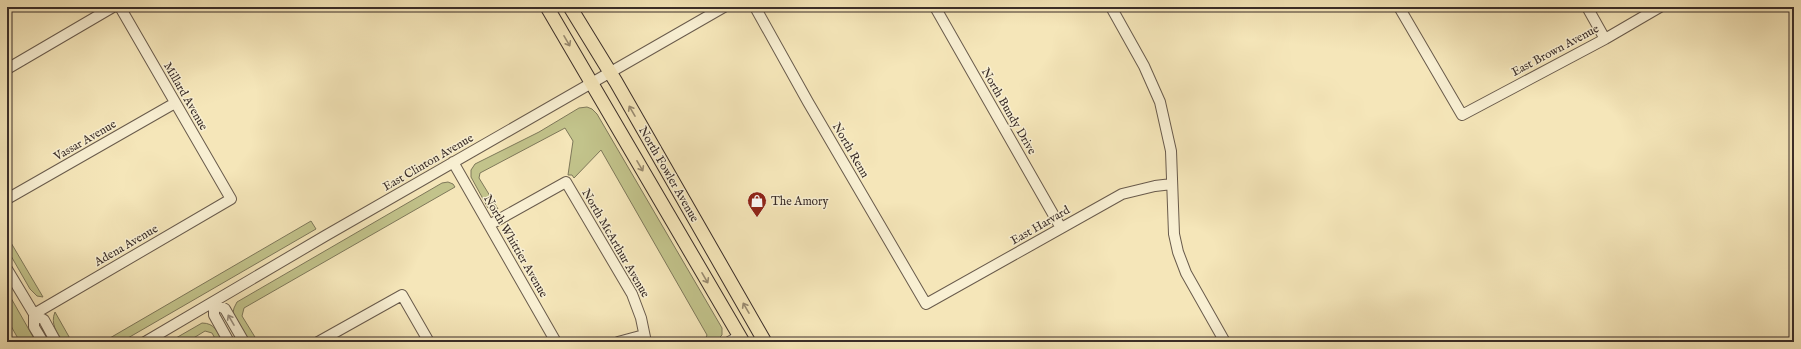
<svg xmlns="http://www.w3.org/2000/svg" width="1801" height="349" font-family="'IM FELL English',serif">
<rect width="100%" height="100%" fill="#f5e6b9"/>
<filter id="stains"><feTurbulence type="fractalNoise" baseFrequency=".005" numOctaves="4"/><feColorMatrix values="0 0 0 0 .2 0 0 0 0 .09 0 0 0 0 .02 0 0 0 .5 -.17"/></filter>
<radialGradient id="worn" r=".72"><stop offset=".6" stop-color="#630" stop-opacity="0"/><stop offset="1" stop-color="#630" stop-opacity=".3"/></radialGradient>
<path fill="#c2c38b" stroke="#7e785a" d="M587 107 592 109 597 114 722 328V335L715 342H702L705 340 707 335 601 150 574 178 572 175H568L573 141 565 128 480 173 479 178 498 209 493 210 488 208 471 177V170L475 164 539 132 579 108Z
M448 182 453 184 455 187 244 308 242 316 258 342H250L233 313 234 308 237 302 442 183Z
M311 221 316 229 121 342H103Z
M7 236 43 297 37 296 30 289 7 249Z
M7 291 36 342H20L7 319Z
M55 312 72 342H63C57 332 50 324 55 312Z
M202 323C215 323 217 332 223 342H217L212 333 205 331 187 342H169Z"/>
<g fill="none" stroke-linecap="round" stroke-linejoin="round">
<g stroke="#695b4c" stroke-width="12">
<path id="minor" d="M755 7 808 102 926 304 1122 194 1155 186 1172 184
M935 7 1061 228
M1111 7 1144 66 1160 102 1171 151 1174 234 1178 252 1186 273 1225 342
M1399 7 1462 115 1605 39 1660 7
M1587 7 1605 39
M7 69 113 7
M453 162 556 342
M7 199 175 103
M489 225 566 182 632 294 641 318 646 342
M7 269 34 314 44 320 56 342
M214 303 225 309 244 342
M214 303V315L229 342
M34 314 231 199 120 7
M34 314V327L43 342
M145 342 325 236 724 7
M318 342 402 295 429 342
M618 342 644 335
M729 342 740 336"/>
</g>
<g stroke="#3a2d28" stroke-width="15">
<path id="major" d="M547 7 743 342
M570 7 616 82 765 342"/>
</g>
<use href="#minor" stroke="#f8efd2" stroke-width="10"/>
<use href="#major" stroke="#f5e6b9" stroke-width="13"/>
</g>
<defs><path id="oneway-shaft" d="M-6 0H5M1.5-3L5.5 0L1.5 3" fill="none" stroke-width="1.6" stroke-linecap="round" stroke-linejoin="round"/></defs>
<g stroke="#988a70">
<use href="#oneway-shaft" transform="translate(567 41) rotate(60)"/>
<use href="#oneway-shaft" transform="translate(632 111) rotate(-120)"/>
<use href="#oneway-shaft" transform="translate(640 166) rotate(60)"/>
<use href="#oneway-shaft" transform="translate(705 278) rotate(60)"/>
<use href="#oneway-shaft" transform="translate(746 308) rotate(-120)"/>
</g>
<use stroke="#998e7d" href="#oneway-shaft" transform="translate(231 320) rotate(-120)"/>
<defs>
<g id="shop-pin" transform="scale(1)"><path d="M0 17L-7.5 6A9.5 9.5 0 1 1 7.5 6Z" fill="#8f2418" stroke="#f8efd2"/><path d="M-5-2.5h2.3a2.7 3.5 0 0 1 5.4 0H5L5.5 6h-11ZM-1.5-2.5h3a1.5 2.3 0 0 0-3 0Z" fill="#fff"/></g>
</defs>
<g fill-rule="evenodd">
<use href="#shop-pin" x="757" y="201"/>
</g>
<g text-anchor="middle" stroke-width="3" stroke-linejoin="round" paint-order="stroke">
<g font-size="12" fill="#3a2d28" stroke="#f8efd2">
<text transform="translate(1555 50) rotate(-28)" y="4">East Brown Avenue</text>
<text transform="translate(186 96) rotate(60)" y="4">Millard Avenue</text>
<text transform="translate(1009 111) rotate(60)" y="4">North Bundy Drive</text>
<text transform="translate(85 140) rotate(-30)" y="4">Vassar Avenue</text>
<text transform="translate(851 150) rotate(60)" y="4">North Renn</text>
<text transform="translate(428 162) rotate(-30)" y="4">East Clinton Avenue</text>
<text transform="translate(669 174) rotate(60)" y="4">North Fowler Avenue</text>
<text transform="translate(1040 225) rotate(-30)" y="4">East Harvard</text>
<text transform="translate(616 243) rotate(60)" y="4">North McArthur Avenue</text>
<text transform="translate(126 245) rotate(-30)" y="4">Adena Avenue</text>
<text transform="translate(516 246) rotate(60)" y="4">North Whittier Avenue</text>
</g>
<g font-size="12" fill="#3a2d28" stroke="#f8efd2" text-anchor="start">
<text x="771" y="205">The Amory</text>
</g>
</g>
<rect width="1801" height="349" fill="none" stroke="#f5e6b9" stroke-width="24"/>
<rect x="8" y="8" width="1785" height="333" fill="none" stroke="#3a2d28" stroke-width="2"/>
<rect x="12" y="12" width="1777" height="325" fill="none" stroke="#3a2d28"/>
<rect width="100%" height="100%" filter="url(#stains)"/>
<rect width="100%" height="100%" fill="url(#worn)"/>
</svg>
